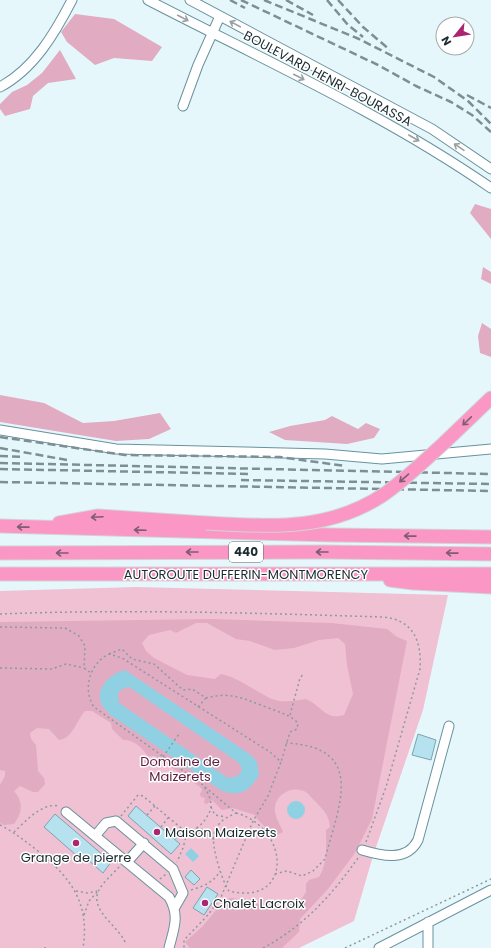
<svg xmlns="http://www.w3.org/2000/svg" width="491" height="948" font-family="Poppins,sans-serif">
<rect width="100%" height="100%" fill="#e6f7fc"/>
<path fill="#f0c0d3" d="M136 587 448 595 423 710 373 856 354 921 299 948H0V591Z"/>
<path fill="#e1abc2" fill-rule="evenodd" d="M75 14 114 19 162 47 152 61 114 58 95 65 67 42 61 32Z
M60 50 76 79 48 83 33 96 30 109 5 116 0 109V104L12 92 27 85 42 73Z
M475 204 491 209V239L470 213Z
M483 267 491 272V284L481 279Z
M482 323 491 329V357L480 353 478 336Z
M0 395 44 403 83 423 114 421 160 413 171 429 149 439 116 441 0 422Z
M332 416 358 429 366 423 380 429 374 438 347 444 285 440 269 432 290 426 325 420Z
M212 619 331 623 387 629 397 637 407 641 372 819 355 853 328 889 300 919 299 932 282 948H190L185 942 202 927 222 903 230 898 252 900 261 906 284 910 292 907 301 900 306 892V884L309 880 319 877C328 862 326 847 326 830L330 827C329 814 323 810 315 801 311 798 309 793 304 791 289 785 273 797 275 812 276 819 281 826 283 832L277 835 271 834C267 827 258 822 255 815L233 808 222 810 212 800 207 804 204 803 205 798 201 797 200 794 202 790 200 787 155 756H148C141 747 135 740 123 740L112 729 111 723 92 711H85C77 720 72 739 59 740L49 729 37 728 30 733 31 739 36 745 38 771 44 778 45 784 38 792H33L20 786 14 791C24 803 22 813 14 824L4 825 0 823V785L5 776V771L0 770V622ZM196 623H207L236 639 250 641 275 650 294 648 319 640 338 638 345 644 347 665 353 694 344 715C326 721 322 706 306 699 296 701 281 703 272 699 254 691 240 678 221 674L215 679 187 675 154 658 146 651 142 643 149 635 170 630 176 633Z"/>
<path fill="#90d0e3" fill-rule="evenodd" d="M125 670 251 755 257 762 259 775C249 791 242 797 222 791L109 714C107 710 102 707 101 703 95 687 112 673 125 670ZM129 687 239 763 242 770 238 776 228 778 119 703 118 693 122 689Z
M287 810a9 9 0 1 1 18 0a9 9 0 1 1-18 0Z
M191 848 199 856 193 862 185 854Z"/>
<path fill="#b6e1ee" stroke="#7ba4b0" d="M418 734 436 740 431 760 412 755Z
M136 806 180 844 171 854 128 816Z
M55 814 111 862 103 873 87 859 84 862 44 827Z
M191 870 200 879 194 885 185 877Z
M207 887 218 894 204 915 193 908Z"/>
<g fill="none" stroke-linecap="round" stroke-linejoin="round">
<g stroke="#69929d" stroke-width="11">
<path id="minor" d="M148 0C264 60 384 114 491 188
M190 0 432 129 491 169
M0 87C34 69 55 33 72 0
M183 106 198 65 220 16
M0 430 116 449 325 454 382 459 491 449
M66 812 169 897C180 916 174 928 169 948
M95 836 106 823 116 821 173 869 183 893 175 907
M362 850C382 856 407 862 418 840L449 726
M127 862 144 843
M428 922V948
M379 948 491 890"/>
</g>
<g stroke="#d1d5d6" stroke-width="15">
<path id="highway" d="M444 443 491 398
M59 523 98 516 206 523
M0 526 332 535 491 537
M0 553 324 552 491 554
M0 574H491
M390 580 413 583 491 587"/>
</g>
<path stroke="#8a9ba0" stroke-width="1.5" stroke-dasharray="2 3" stroke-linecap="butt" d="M0 614C127 609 255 613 382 617 413 619 422 641 420 669L386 787 366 842
M0 627 65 628 79 636 85 646 84 668 91 673
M109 654 122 649 132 659 154 664 183 690 192 689 206 698C231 691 244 699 266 707 278 712 289 714 298 723L297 729 290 732 281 762
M0 668 52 669 66 664 84 668
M198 707 206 698
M290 715 300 678 304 673
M163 757 179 734
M205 787 236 813
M211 807 215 815 226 817
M236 813C291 828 293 907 229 891 222 881 211 846 214 834 217 822 227 817 236 813Z
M147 815 155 806
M121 816 138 795 143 796 187 833 183 848 177 862
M0 825C14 832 25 841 38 851 71 878 90 903 83 948
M161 827 168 818
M196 829C205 828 209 833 214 840
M14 832C25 822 42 802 59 806
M175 839 180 834C193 835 210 819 211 806 211 798 207 791 203 785L94 707C82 689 90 663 109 654L122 658 270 752 281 762 268 796 253 821 221 897 208 915 184 940V948
M119 867C113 874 103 882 99 890 88 911 122 928 126 945
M275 874 287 871 302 876 313 871 325 859C338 807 368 747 286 743
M160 879 166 874
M191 890C204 886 214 882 220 871
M76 891 88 893 97 891
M84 915 89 901 98 891
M44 948H47
M263 948C303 927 332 895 358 858
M345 948 491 879"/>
<use href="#minor" stroke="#fff" stroke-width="9"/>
<use href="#highway" stroke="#fa97c4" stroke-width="13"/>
<path stroke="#7e8f94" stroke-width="2.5" stroke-dasharray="8 4" stroke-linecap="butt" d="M230 0 245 8
M241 0 378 65 416 86 451 102 472 115 491 132
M264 0 359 39 434 77 468 101 491 124
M286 0 313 15
M327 0 348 25 363 37
M338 0 363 27 390 50
M467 95 491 108
M0 437 125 455 280 457 345 466
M0 448 67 460
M0 456 23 457
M0 463 491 474
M0 469 249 474
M241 480 491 484
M0 482 491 491"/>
<g stroke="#d1d5d6" stroke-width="15" stroke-linecap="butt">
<path id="highway-bridge" d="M206 523C269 526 327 532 383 495 405 480 424 461 444 443"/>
</g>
<use href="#highway-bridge" stroke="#fa97c4" stroke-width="13"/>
</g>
<defs><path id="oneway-shaft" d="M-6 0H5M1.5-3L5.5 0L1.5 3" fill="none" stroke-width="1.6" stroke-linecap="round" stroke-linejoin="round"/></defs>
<g stroke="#98a0a2">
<use href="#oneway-shaft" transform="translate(183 18) rotate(27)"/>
<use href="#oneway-shaft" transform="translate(235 24) rotate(-152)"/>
<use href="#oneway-shaft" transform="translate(299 77) rotate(27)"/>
<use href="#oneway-shaft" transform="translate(414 138) rotate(30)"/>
<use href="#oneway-shaft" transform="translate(459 147) rotate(-146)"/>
</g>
<g stroke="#7f5c73">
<use href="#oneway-shaft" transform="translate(467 421) rotate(136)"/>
<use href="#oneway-shaft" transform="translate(404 478) rotate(139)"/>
<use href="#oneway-shaft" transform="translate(97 517) rotate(177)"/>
<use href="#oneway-shaft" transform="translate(23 527) rotate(-179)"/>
<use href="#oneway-shaft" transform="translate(140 530) rotate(-178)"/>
<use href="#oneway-shaft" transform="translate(410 536) rotate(-179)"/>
<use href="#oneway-shaft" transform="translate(192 552) rotate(180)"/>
<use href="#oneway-shaft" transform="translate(322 552) rotate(-180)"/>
<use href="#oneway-shaft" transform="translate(62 553) rotate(180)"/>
<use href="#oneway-shaft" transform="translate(452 553) rotate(-179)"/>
</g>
<g fill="#aa2670" stroke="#fff" stroke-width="1.5">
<circle cx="157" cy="832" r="4"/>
<circle cx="76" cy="843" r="4"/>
<circle cx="205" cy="903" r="4"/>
</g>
<g text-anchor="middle" stroke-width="3" stroke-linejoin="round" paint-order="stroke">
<rect fill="#fff" stroke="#5f6b6f" stroke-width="1" x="229" y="542" width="34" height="20" rx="3"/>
<g font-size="12" font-weight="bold" fill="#1b2c31">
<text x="246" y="556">440</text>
</g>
<g font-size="13" fill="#1b2c31" stroke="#fff">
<text transform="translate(328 78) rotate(28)" y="5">BOULEVARD HENRI-BOURASSA</text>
<text x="246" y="579">AUTOROUTE DUFFERIN-MONTMORENCY</text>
</g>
<g font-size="13" fill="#5c1d3e" stroke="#fff">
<text x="180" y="766">Domaine de<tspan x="180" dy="15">Maizerets</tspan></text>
</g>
<g font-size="13" fill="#1b2c31" stroke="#fff" text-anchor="start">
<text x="165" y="837">Maison Maizerets</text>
<text x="76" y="862" text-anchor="middle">Grange de pierre</text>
<text x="213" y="908">Chalet Lacroix</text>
</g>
</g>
<g transform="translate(455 36) rotate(240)"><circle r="19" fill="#ffffff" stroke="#a4abad"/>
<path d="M0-3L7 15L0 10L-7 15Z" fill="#aa2670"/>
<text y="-6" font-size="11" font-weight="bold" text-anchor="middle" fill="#1b2c31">N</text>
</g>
</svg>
